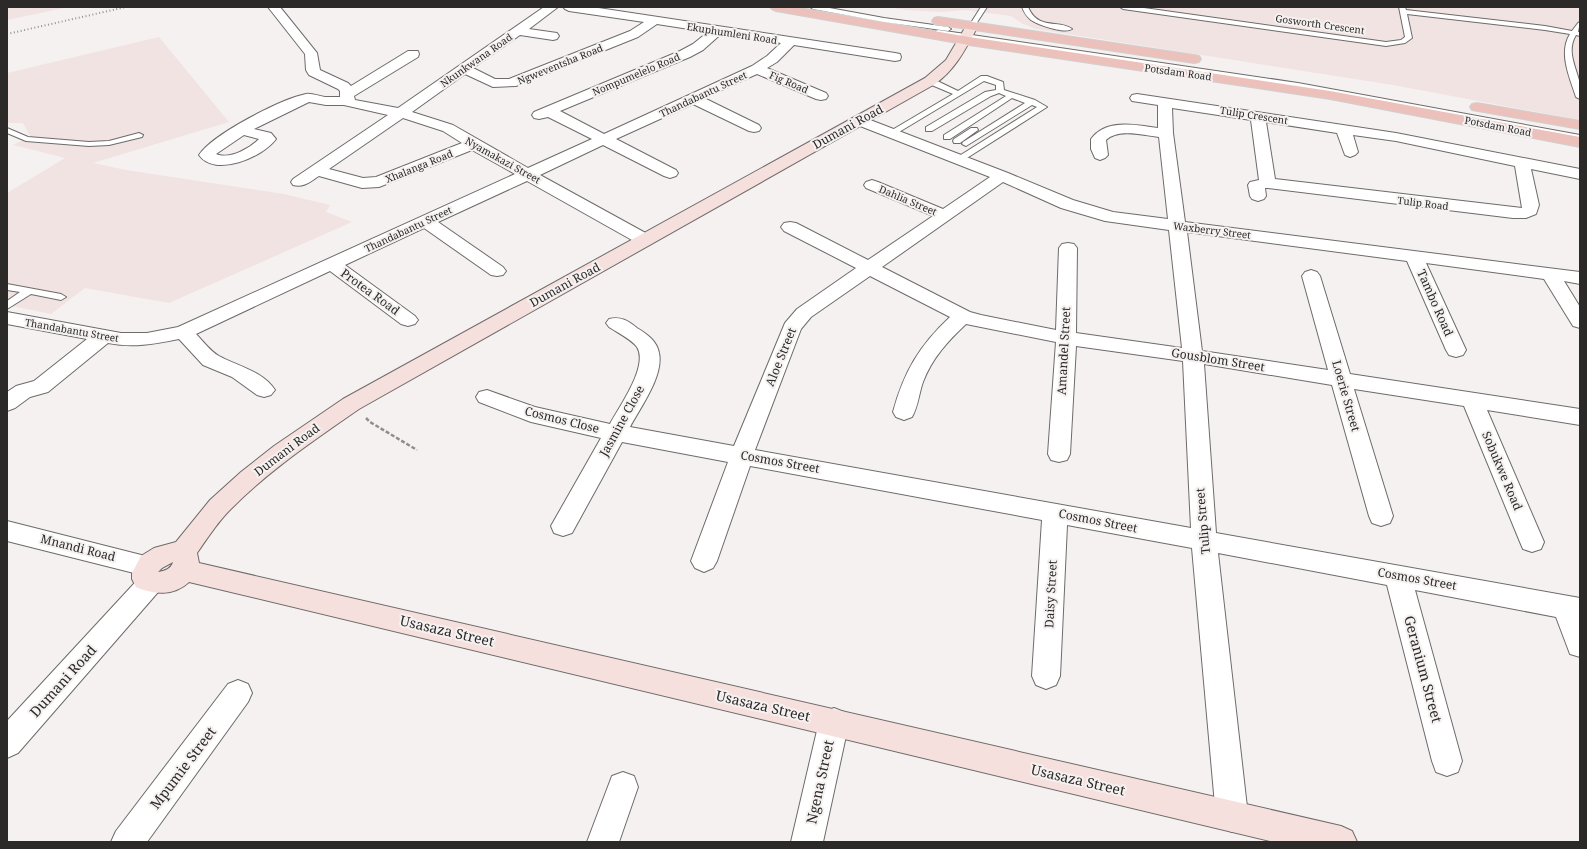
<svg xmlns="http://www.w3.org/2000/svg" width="1587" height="849" font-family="'Noto Serif',serif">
<rect width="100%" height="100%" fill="#f5f1f0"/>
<path fill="#f1e3e1" d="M7 7H69L7 20Z
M887 7H1580V120L1393 85 1036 29 1023 24 1011 16 964 10 942 12 906 10Z
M159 37 229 122 93 163 126 170 284 194 330 205 326 212 352 222 169 303 85 288 51 314 7 305V193L65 158 13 145 30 136 23 123H7V73Z"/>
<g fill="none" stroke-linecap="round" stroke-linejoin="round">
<g stroke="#6e6b6a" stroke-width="2">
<path id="lane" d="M810 7H824L884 18 948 27 951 29 948 31 884 22 813 9Z
M981 7H987L974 27H970L969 26Z
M1022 7H1028C1038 31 1059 19 1072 29 1065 34 1038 25 1031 20 1026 16 1024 12 1022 7Z
M1120 7H1137L1386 42 1401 40 1405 37 1399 7H1405L1406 10 1545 26 1572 31 1578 23 1580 22 1578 32H1580V36L1576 35C1566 51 1576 67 1580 84 1581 88 1580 94 1580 99L1576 97C1570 78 1558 53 1570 34L1545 30 1407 14 1412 38 1405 43 1386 46 1123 9Z
M938 30 1298 83 1580 135V139L1298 87 936 33V31Z
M981 76H987L1003 82 1004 90 1035 100 1047 107 959 163 955 160 956 158 1037 107 1032 105 966 146 962 144 963 142 1025 103 1012 98 950 139H944V135L1006 96 999 93 991 96 932 131H926V127L985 92 996 90V85L984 81 894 135H888L887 133 953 94 927 83V79H933L958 91Z
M7 128 28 137 89 142 109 141 139 133 143 135 142 137 109 145 89 146 26 141 7 133Z
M971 128H977L978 130 960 143H954L953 141 954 139Z
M7 284 61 294 66 297 61 300 31 294 7 309V301L20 292 7 290Z"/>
</g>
<g stroke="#6e6b6a" stroke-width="2">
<path id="street" d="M268 7H280L317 53 320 70 348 83 351 86 408 51H418L419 54 418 57 354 96 355 100 398 108 544 7H558L529 29 557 33 559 36 557 39 553 40 520 35 473 68 495 79H509L630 31 644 22 569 11 565 9 563 7H592L895 53 900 54 901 57 900 60 895 61 794 45 777 62 767 68 826 93 828 96 826 99 821 100 816 99 757 74 704 98 759 125 761 128 759 131 754 132 749 131 693 104 616 139 676 170 678 173 676 176 670 178 664 176 603 145 540 175 651 236 654 240 651 244 645 245 639 244 527 181 438 222 503 267 506 271 503 275 497 276 491 275 424 228 345 265 415 316 418 320 415 324 408 326 401 324 330 271 196 334C203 341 210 351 219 356 237 366 263 371 275 390L271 395 264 397 257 395 232 377 203 365 179 339C154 344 133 348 108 343L48 392 30 397 15 408 7 411V392L16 386 34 381 87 339 7 324V312L121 333H147L178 327 515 174 472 150 379 187 362 188 319 176C311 181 304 188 293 185L291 182 293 179 388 115 344 105H326L309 102 254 129 271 133 276 139C263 157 215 178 199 155 213 134 281 99 306 94 312 93 318 96 325 97 330 97 335 97 340 97V91L338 89 309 75 306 70 305 54ZM657 24 708 32 693 44 680 51 534 112 532 115 534 118 539 119 548 117 592 139 528 168 453 125 412 112 465 74 493 87 516 86 638 37ZM721 34 781 43 767 56 752 66 604 134 560 111 690 57 703 50ZM403 118 443 131 462 143 376 177 363 178 329 169ZM244 135 259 139C250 148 230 160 216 154Z
M1137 94 1396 133 1580 169V179L1531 169 1539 205 1536 214 1526 218H1513L1268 188H1265L1266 196 1264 199 1258 201 1252 199 1250 196 1248 185 1250 182 1259 180 1251 120 1172 108 1173 133 1185 222 1580 272V284L1564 281 1580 307V328L1573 326 1544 279 1426 263 1466 350 1463 355 1456 357 1449 355 1446 350 1407 261 1187 232 1202 351 1328 370 1302 276 1305 272 1311 270 1317 272 1320 276 1350 374 1580 409V425L1487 410 1544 542 1541 549 1532 552 1523 549 1520 542 1464 406 1354 389 1393 516 1390 523 1381 526 1372 523 1369 516 1332 385 1204 364 1216 533 1580 598V657L1570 654 1556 617 1415 590 1462 761 1458 772 1447 776 1436 772 1432 761 1387 585 1218 553 1248 816 1243 827 1232 832 1221 827 1216 816 1192 548 1067 525 1060 676 1056 685 1046 689 1036 685 1032 676 1042 520 750 466 717 561 713 568 704 572 695 568 691 561 728 462 622 442 572 533 563 536 554 533 551 526 601 438 531 422 479 402 476 397 479 392 487 390 535 407 610 424C619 407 649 366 637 347 631 339 618 333 609 327L606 323 609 319C621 316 628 321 637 328 647 334 657 341 659 353 664 376 640 408 630 427L734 446 785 323 797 309 856 268 784 231 781 227 784 223 790 222 796 223 868 260 933 216 866 188 864 185 866 182 872 180 878 182 943 209 990 177 855 124 853 121 855 118 860 117 865 118 1008 173 1073 200 1113 212 1168 219 1159 137C1144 135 1118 128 1106 140L1108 155 1105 158 1100 160 1095 158 1091 149V139C1106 118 1137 125 1158 128V105L1132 101 1130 98 1132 95ZM1266 122 1337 133 1345 155 1350 157 1355 155 1358 152 1353 135 1396 141 1515 166 1522 208 1275 179ZM1003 182 1061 208 1105 221 1169 230 1182 348 1076 333 1077 248 1074 244 1068 243 1062 244 1059 248 1056 330 981 315 970 312 882 267ZM870 276 950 317C919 346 904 372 893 412L896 417 904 420 912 417C918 407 919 393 923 382 932 358 948 341 966 324L1056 342 1048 454 1051 460 1059 462 1067 460 1070 454 1076 346 1183 361 1191 528 755 450 801 329 811 317Z
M7 521 157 559 161 566 156 574 159 575 163 583 159 591 18 753 7 758V721L142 575 7 541Z
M238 680 248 684 252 693 248 702 147 842H111L116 831 228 684Z
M834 708 844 712 849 722 823 842H791L819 722 824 712Z
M623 772 634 776 638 787 619 842H587L612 776Z"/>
</g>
<g stroke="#6e6b6a" stroke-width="2">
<path id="secondary" d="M972 22 976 23 978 26C966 48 956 69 935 84L359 409C313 441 265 473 226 514 215 526 206 540 197 553L199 563 1341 826 1352 831 1357 842H1274L189 582C174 596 154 595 136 587L132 579V573L141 556 154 548 176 542 210 500 241 472 274 446 343 399 925 78 946 60 966 26 968 23ZM173 562C171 569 165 571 158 572L162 568Z"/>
</g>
<g stroke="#d0d0d0" stroke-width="2">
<path id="primary" d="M770 7H794L969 37 1330 91 1580 137V147L1330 99 969 45 776 11 772 9Z
M938 17 1194 55 1199 56 1201 59 1199 62 1194 63 934 24 932 21 934 18Z
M1477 103 1580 121V129L1472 110 1470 107 1472 104Z"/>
</g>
<path stroke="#908e8d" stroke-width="2.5" stroke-dasharray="4 2" stroke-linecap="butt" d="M366 418 370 422 417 450"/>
<use href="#lane" fill="#fff" fill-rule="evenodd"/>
<use href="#street" fill="#fff" fill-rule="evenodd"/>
<use href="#secondary" fill="#f6e0dd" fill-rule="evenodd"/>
<use href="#primary" fill="#edc1bb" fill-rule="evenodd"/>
<path stroke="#959392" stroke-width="2" stroke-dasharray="1 2.5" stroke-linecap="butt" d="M7 34 126 7"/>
</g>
<g text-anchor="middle" stroke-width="4" stroke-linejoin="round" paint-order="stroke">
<g font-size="10" fill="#2b2a29" stroke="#f5f1f0">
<text transform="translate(1320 24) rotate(8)" y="4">Gosworth Crescent</text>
<text transform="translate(732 33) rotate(9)" y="4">Ekuphumleni Road</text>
<text transform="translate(476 60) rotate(-35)" y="4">Nkunkwana Road</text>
<text transform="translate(560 64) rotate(-22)" y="4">Ngweventsha Road</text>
<text transform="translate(1178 72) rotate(8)" y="4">Potsdam Road</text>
<text transform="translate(636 74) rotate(-23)" y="4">Nompumelelo Road</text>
<text transform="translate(789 82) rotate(23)" y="4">Fig Road</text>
<text transform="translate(703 94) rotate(-25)" y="4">Thandabantu Street</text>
<text transform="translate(1254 115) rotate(9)" y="4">Tulip Crescent</text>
<text transform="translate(1498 126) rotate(11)" y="4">Potsdam Road</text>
<text transform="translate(503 160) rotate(29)" y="4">Nyamakazi Street</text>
<text transform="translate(419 166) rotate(-22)" y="4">Xhalanga Road</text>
<text transform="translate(908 200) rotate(23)" y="4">Dahlia Street</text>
<text transform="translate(1423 203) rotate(7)" y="4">Tulip Road</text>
<text transform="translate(408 229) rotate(-25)" y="4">Thandabantu Street</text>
<text transform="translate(1212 230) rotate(7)" y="4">Waxberry Street</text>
<text transform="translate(72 330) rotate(10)" y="4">Thandabantu Street</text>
</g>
<g font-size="12" fill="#2b2a29" stroke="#f5f1f0">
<text transform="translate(848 127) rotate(-29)" y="4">Dumani Road</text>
<text transform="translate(565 285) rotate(-29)" y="4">Dumani Road</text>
<text transform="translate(370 292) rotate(36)" y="4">Protea Road</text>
<text transform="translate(1435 303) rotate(66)" y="4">Tambo Road</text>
<text transform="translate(1064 351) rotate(-87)" y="4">Amandel Street</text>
<text transform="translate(781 357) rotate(-68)" y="4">Aloe Street</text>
<text transform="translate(1218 360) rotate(9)" y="4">Gousblom Street</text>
<text transform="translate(1346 396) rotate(74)" y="4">Loerie Street</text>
<text transform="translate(562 420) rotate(14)" y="4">Cosmos Close</text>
<text transform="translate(622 421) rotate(-61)" y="4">Jasmine Close</text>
<text transform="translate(287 450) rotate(-37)" y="4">Dumani Road</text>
<text transform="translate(780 462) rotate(10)" y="4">Cosmos Street</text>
<text transform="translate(1502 471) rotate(67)" y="4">Sobukwe Road</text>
<text transform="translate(1098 521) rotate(11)" y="4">Cosmos Street</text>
<text transform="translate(1203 521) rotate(-95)" y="4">Tulip Street</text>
<text transform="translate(78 548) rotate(14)" y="4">Mnandi Road</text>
<text transform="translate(1417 579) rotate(10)" y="4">Cosmos Street</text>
<text transform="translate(1051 594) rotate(-87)" y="4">Daisy Street</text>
</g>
<g font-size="14" fill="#2b2a29" stroke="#f5f1f0">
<text transform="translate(447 631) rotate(13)" y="5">Usasaza Street</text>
<text transform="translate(1423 669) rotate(75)" y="5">Geranium Street</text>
<text transform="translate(63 681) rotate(-48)" y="5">Dumani Road</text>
<text transform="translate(763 706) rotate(13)" y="5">Usasaza Street</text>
<text transform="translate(183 768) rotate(-53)" y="5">Mpumie Street</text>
<text transform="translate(1078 780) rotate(13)" y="5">Usasaza Street</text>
<text transform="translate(820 782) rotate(-78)" y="5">Ngena Street</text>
</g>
</g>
<rect width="1587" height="849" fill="none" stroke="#2b2a29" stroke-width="16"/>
</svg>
